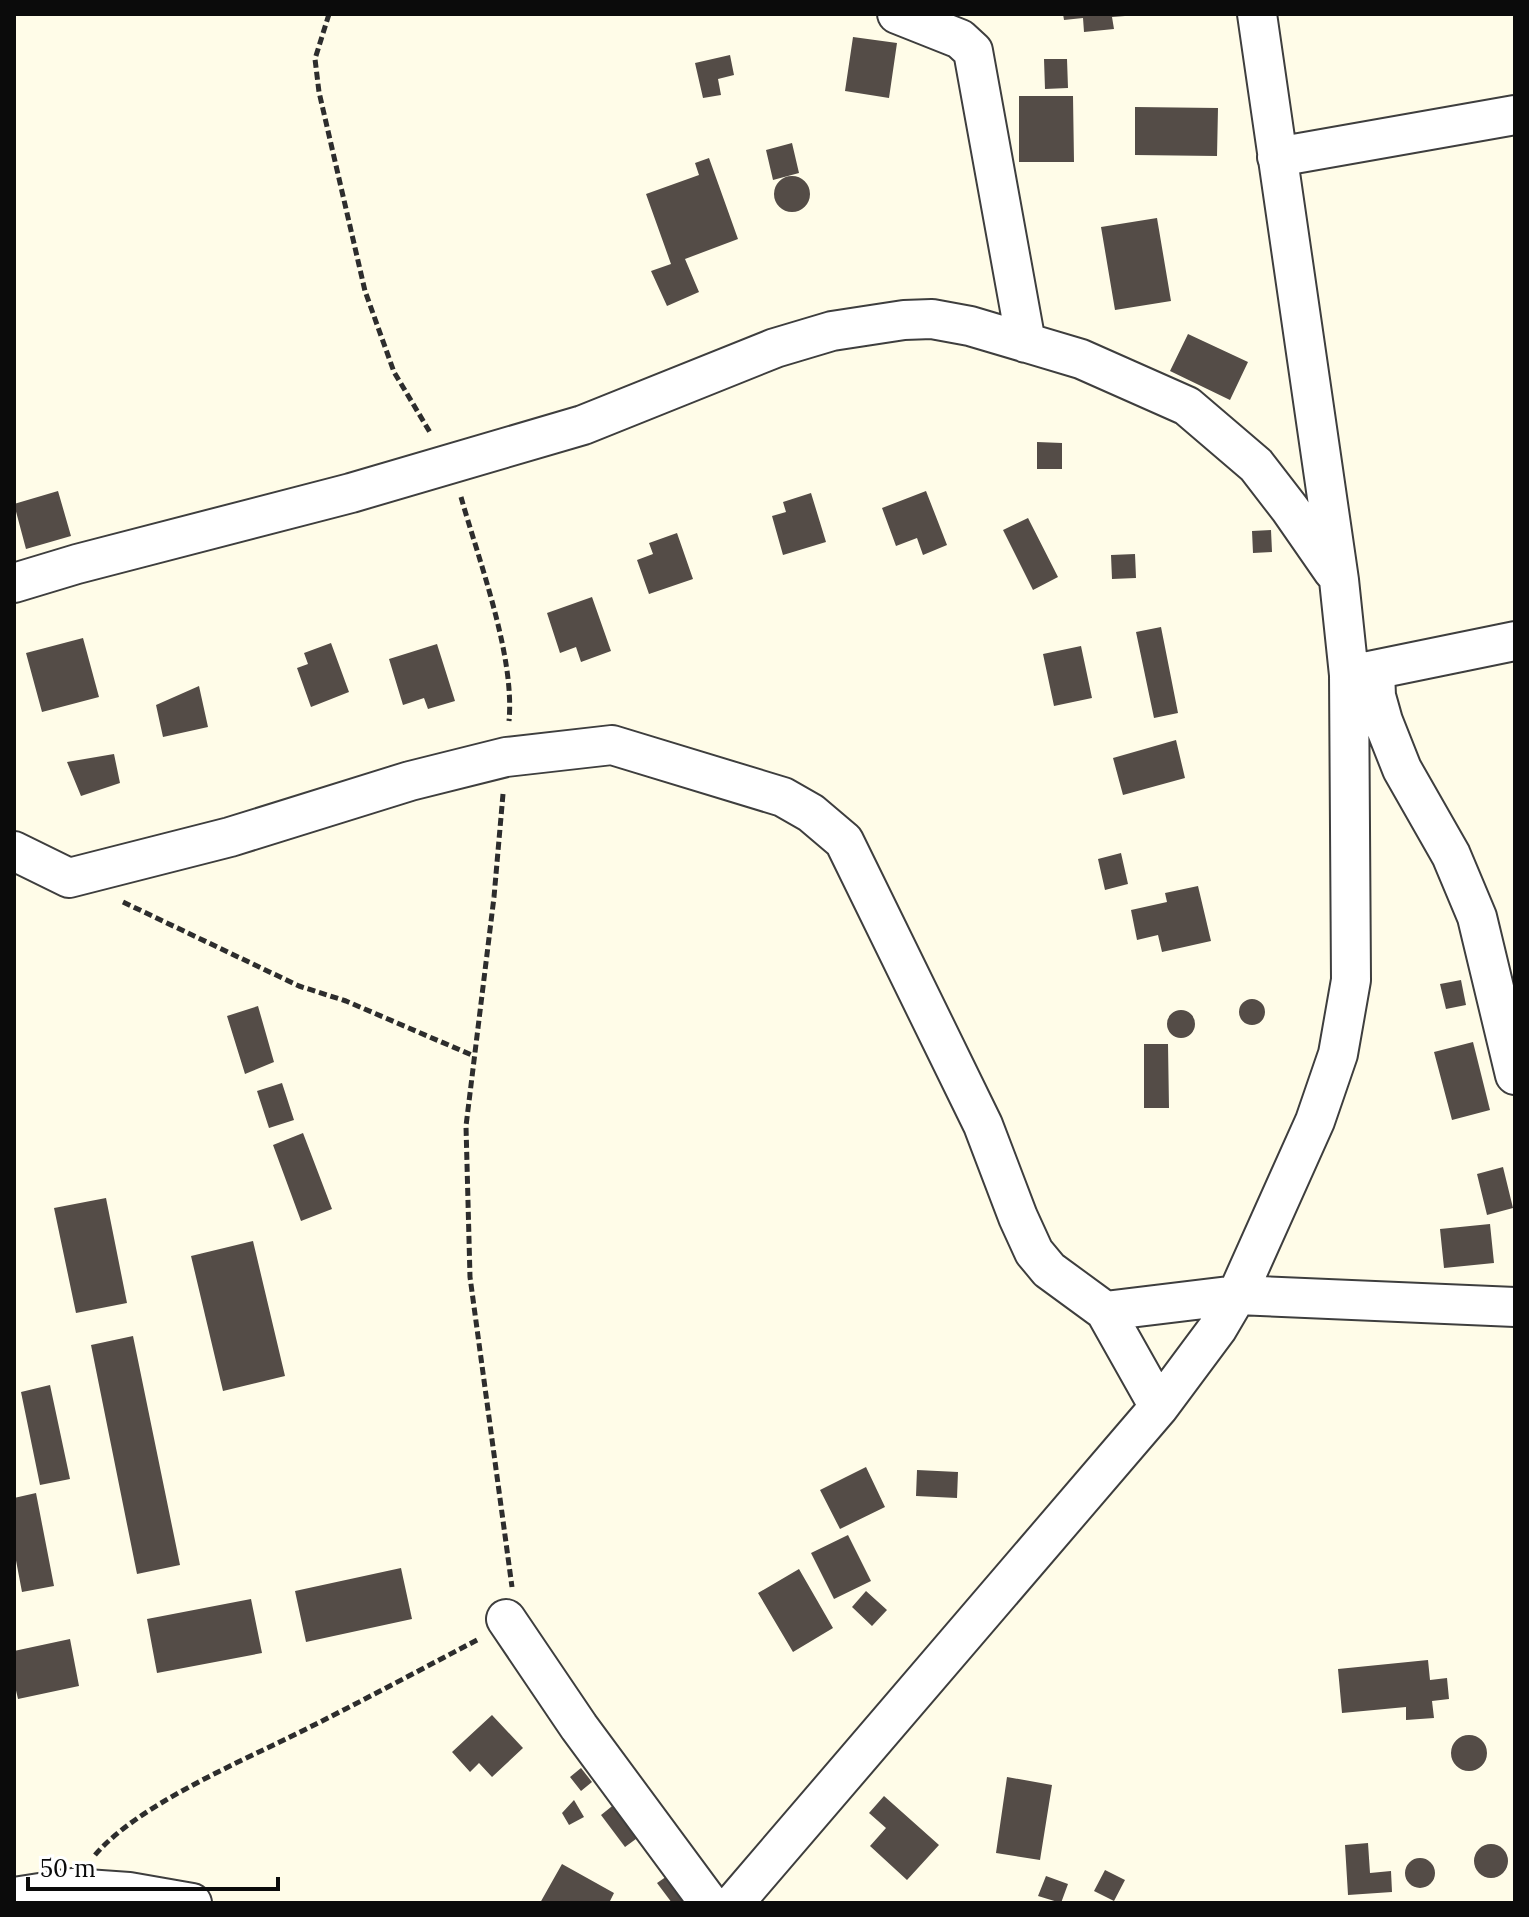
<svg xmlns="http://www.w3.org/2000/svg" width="1529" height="1917" font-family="Lora,serif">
<rect width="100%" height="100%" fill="#fffce8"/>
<path fill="#544c47" d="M1063 14H1125V16L1112 17 1114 29 1084 32 1083 18 1064 20Z
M853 37 897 43 889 98 845 91Z
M730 55 734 75 718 79 721 95 703 98 695 63Z
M1044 59H1067L1068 88 1045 89Z
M1019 96H1073L1074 162H1019Z
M1135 107 1218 108 1217 156 1135 155Z
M792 143 799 173 773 180 766 150Z
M709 158 738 239 685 259 699 292 667 306 651 271 671 264 646 194 699 175 695 163Z
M774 194a18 18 0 1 1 36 0a18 18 0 1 1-36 0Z
M1157 218 1171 301 1115 310 1101 227Z
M1188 334 1248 362 1230 400 1170 371Z
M1037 442 1062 443V469H1037Z
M58 491 71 536 26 549 14 504Z
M926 491 947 545 923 555 917 538 896 546 882 508Z
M811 493 826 542 783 555 772 516 786 512 783 502Z
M1028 518 1058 577 1033 590 1003 530Z
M1271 530 1272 552 1253 553 1252 531Z
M677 533 693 579 649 594 637 560 653 554 649 543Z
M1135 554 1136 578 1112 579 1111 555Z
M592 597 611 651 581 662 576 647 560 653 547 613Z
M1161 627 1178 713 1154 718 1136 632Z
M83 638 99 697 42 712 26 653Z
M331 643 349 692 311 707 297 668 308 664 304 653Z
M437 644 455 701 428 709 424 698 403 705 389 659Z
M1081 646 1092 698 1054 706 1043 654Z
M199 686 208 727 163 737 156 705Z
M1176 740 1185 778 1123 795 1113 758Z
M114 754 120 783 81 796 67 762Z
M1121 853 1128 884 1105 890 1098 859Z
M1198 886 1211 941 1162 952 1158 935 1137 940 1131 910 1167 902 1165 893Z
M1461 980 1466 1005 1446 1009 1440 984Z
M1239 1012a13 13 0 1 1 26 0a13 13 0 1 1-26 0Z
M258 1006 274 1062 245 1074 227 1016Z
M1167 1024a14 14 0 1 1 28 0a14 14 0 1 1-28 0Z
M1473 1042 1490 1110 1452 1120 1434 1052Z
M1144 1044H1168L1169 1108H1144Z
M282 1083 294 1120 269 1128 257 1091Z
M303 1133 332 1209 301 1221 273 1145Z
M1503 1167 1513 1208 1487 1215 1477 1174Z
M106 1198 127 1303 76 1313 54 1208Z
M1490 1224 1494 1263 1444 1268 1440 1229Z
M253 1241 285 1376 223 1391 191 1256Z
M133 1336 180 1565 137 1574 91 1345Z
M50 1385 70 1479 40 1485 21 1392Z
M866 1467 885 1507 840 1529 820 1490Z
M917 1470 958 1472 957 1498 916 1496Z
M36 1493 54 1586 22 1592 14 1550V1498Z
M848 1535 871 1581 834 1599 811 1553Z
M401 1568 412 1619 306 1642 295 1591Z
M799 1569 833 1628 793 1652 758 1593Z
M866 1591 887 1610 872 1626 852 1607Z
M251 1599 262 1653 157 1673 147 1619Z
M70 1639 79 1686 18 1699 14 1682V1651Z
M1428 1660 1430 1680 1447 1678 1449 1699 1432 1701 1434 1718 1406 1720V1707L1342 1713 1338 1669Z
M492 1715 523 1748 492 1777 479 1763 470 1772 452 1752Z
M1451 1753a18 18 0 1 1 36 0a18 18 0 1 1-36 0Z
M581 1768 592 1782 581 1791 570 1777Z
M1007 1777 1052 1785 1040 1860 996 1853Z
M884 1796 939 1845 907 1880 870 1846 886 1828 869 1813Z
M574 1800 584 1817 569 1825 562 1813Z
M616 1803 640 1836 625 1847 601 1815Z
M1368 1843 1370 1873 1391 1871 1392 1892 1348 1895 1345 1845Z
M1474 1861a17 17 0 1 1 34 0a17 17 0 1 1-34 0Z
M1405 1873a15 15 0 1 1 30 0a15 15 0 1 1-30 0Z
M562 1864 614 1893 609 1903H540Z
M1105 1870 1125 1880 1114 1901 1094 1891Z
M673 1872 688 1903H672L657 1883Z
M1046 1876 1068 1884 1061 1903 1038 1896Z"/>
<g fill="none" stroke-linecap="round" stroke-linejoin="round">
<g stroke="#3e3e3e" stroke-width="42">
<path id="street" d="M897 14 960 39 973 51 1026 343
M1277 157 1515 115
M14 583 77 564 351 493 583 425 775 348 832 331 904 320 932 319 970 326 1081 359 1187 406 1256 465 1290 509 1333 571
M1375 671 1376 696 1383 721 1402 769 1451 855 1477 917 1515 1075
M1349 675 1515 641
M14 851 69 878 230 837 410 781 506 757 612 745 783 797 811 813 844 841 983 1125 1018 1217 1034 1252 1049 1270 1105 1311 1159 1407
M1105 1311 1237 1295 1515 1307
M506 1619 579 1727 709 1903
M14 1897 72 1888 129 1892 192 1903
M734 1903 1159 1407 1217 1329 1237 1295 1315 1121 1338 1054 1351 980 1349 675 1339 580 1257 14"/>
</g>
<path stroke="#2d2d2d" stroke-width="5" stroke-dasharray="8 4" stroke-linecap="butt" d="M329 14 315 59 319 92 365 291 394 372 431 434
M461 497C479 561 515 656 509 721
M503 794 494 897 466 1126 470 1277 512 1587
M123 902 299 986 346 1001 474 1056
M95 1855C136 1807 231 1766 288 1738 353 1706 416 1672 479 1639"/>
<use href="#street" stroke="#fff" stroke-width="38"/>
</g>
<rect width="1529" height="1917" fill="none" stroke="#0b0b0b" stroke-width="32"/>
<path d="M28 1877v12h250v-12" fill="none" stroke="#0b0b0b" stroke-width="4"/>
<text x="40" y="1877" font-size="24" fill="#0b0b0b" stroke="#ffffff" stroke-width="6" paint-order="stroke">50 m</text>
</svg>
